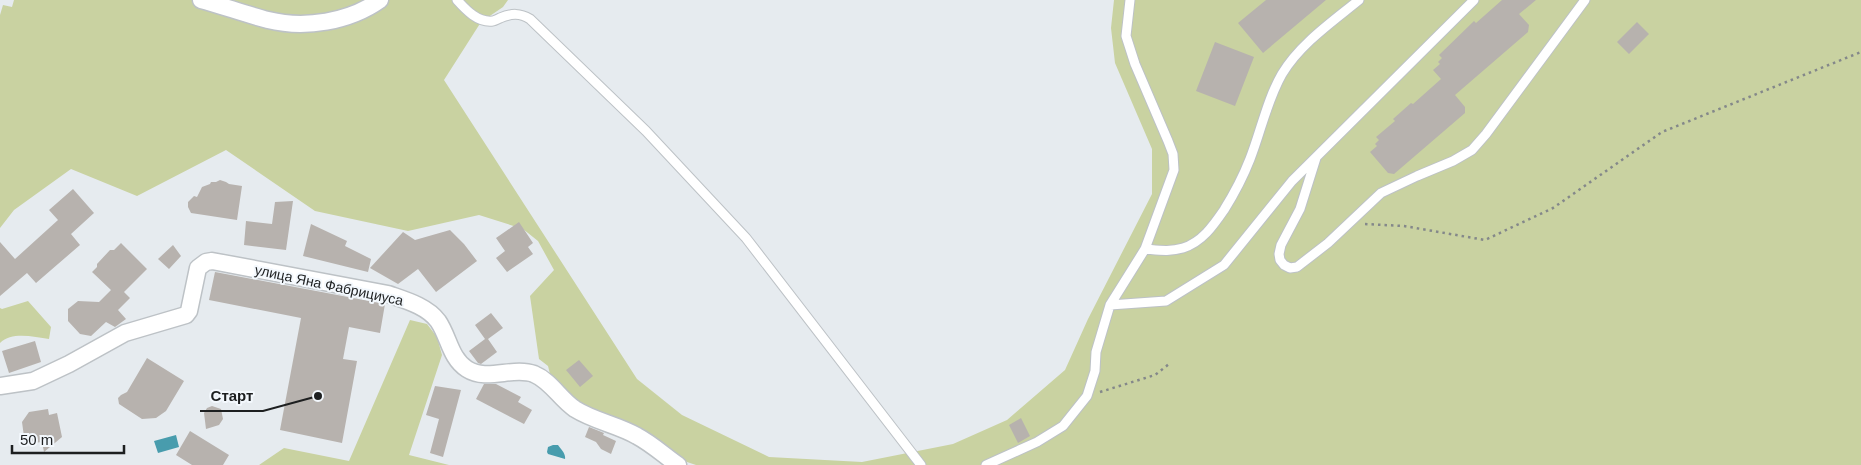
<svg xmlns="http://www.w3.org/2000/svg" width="1861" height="465" font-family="Helvetica,sans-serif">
<rect width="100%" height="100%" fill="#e6ebef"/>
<path fill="#c9d2a1" d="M14 0H508L503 7 481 22 444 80 637 379 682 415 769 457 862 462 953 444 1007 420 1065 370 1088 319 1152 194V149L1115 63 1111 28 1114 0H1861V465H696L687 462 637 426 578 403 550 374 548 366 539 359 530 296 554 270 538 241 523 229 479 215 408 231 315 211 226 150 137 196 71 169 14 210 0 228V15L3 5 12 7Z
M28 301 51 327 49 339C34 337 12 331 0 343V308L2 309Z
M410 320 427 324 437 337 442 355 409 455 449 465H259L284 448 349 461Z"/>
<path fill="#489cad" d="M176 435 179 447 158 453 154 441Z
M553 445H558C561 449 566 454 565 459L548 454 547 452 548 447Z"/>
<path fill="#b7b2ae" d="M1266 0H1326L1263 53 1238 23Z
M1502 0H1536L1519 14 1529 25 1528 32 1455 95 1465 107V113L1394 174 1388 173 1370 152 1377 146 1375 144 1379 140 1376 137 1395 121 1393 119 1411 103 1413 104 1441 79 1433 70 1440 64 1438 62 1442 58 1439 55 1474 21 1476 23Z
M1637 22 1649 34 1629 54 1617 42Z
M1215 42 1254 57 1235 106 1196 91Z
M220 180 226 182 229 184 242 186 237 220 191 213 188 207V202L194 196 197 197 202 187 210 184 211 182H216Z
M73 189 94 213 71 234 80 245 36 283 27 273 0 296V242L15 259 58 220 49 210Z
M293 201 286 250 244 245 246 221 272 224 275 202Z
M519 222 533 243 528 247 533 254 507 272 496 258 505 251 496 238Z
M311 224 347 241 345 246 371 259 368 272 303 256Z
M450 230 464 244 477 261 436 292 418 269 398 284 370 268 403 232 415 240Z
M121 243 147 269 124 292 130 298 118 310 126 319 115 327 106 322 91 336 80 334 68 321V309L78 301 99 302 111 290 92 272 97 267V264L110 250H114Z
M173 245 181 256 169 269 158 259Z
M215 272 385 304 380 333 349 327 343 359 357 361 342 443 280 430 301 318 209 300Z
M491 313 503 328 488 339 497 352 481 364 478 363 469 351 485 339 475 325Z
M35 341 41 362 9 373 2 351Z
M147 358 184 381 166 411 156 418 142 419 119 404 118 398 121 395 127 392Z
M579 360 593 376 580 387 566 370Z
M484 384H496L521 397 518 402 532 410 524 424 476 399Z
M435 386 461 390 443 457 430 453 439 419 426 415Z
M212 406 221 409 223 419 219 425 206 429 204 413 207 408Z
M48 409 49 415 57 413 62 437 44 452 42 442 25 444 22 422 29 412Z
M1021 418 1030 436 1018 443 1009 425Z
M589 427 604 433 603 435 616 441 611 454 601 449 596 442 585 437Z
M190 431 229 455 223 465H192L176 455Z"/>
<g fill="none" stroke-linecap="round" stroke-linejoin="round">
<g stroke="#bdc2c6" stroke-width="11">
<path id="service" d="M457 0C466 10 478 23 493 21 494 21 500 18 500 18 512 13 520 13 530 19L646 131 746 238 921 465
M1316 158 1300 209 1281 245 1279 254 1280 260 1284 265 1290 268 1297 267 1328 243 1381 193 1417 176 1453 161 1472 150 1486 134 1585 0
M1145 249C1158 250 1170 252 1183 248 1202 242 1213 226 1224 210 1234 194 1243 177 1250 159 1261 131 1267 100 1282 74 1300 44 1332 22 1359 0
M1110 305 1166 301 1224 265 1292 181 1474 0
M986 465 1037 442 1063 426 1087 396 1095 371 1096 352 1110 305 1145 249 1174 170 1173 154 1168 141 1135 64 1126 36 1130 0"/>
</g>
<g stroke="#bdc2c6" stroke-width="19">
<path id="minor" d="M201 0C223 6 245 14 268 20 305 29 349 22 380 0
M0 386 33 381 69 364 125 333 186 315 189 311 198 268 206 262 212 261 388 294C405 300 427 306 438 321 449 337 450 358 467 369 487 382 513 366 534 374 551 381 560 399 575 409 594 421 618 425 637 436 652 444 665 456 678 465"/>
</g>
<path stroke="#84888a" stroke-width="2.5" stroke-dasharray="2.5 4" stroke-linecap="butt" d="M1365 224 1404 226 1485 240 1553 208 1662 132 1861 52
M1100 392 1155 375 1169 364"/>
<use href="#service" stroke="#fff" stroke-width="9"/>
<use href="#minor" stroke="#fff" stroke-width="16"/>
</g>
<g text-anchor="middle" stroke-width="4" stroke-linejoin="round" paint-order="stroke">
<g font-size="14" fill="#1d1f20" stroke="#f3f8fd">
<text transform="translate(329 285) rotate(12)" y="5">улица Яна Фабрициуса</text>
</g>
</g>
<path fill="none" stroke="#1d1f20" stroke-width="2" d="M318 396L263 411H200"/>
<circle fill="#1d1f20" stroke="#f3f8fd" stroke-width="2" cx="318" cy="396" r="5"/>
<g font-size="15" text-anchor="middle" font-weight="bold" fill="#1d1f20" stroke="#f3f8fd" stroke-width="4" stroke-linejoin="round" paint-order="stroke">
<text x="232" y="401">Старт</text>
</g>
<path d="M12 445v8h112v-8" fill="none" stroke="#1d1f20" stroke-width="2.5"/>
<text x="20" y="445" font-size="15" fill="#1d1f20" stroke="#f3f8fd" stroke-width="4" paint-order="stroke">50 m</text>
</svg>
